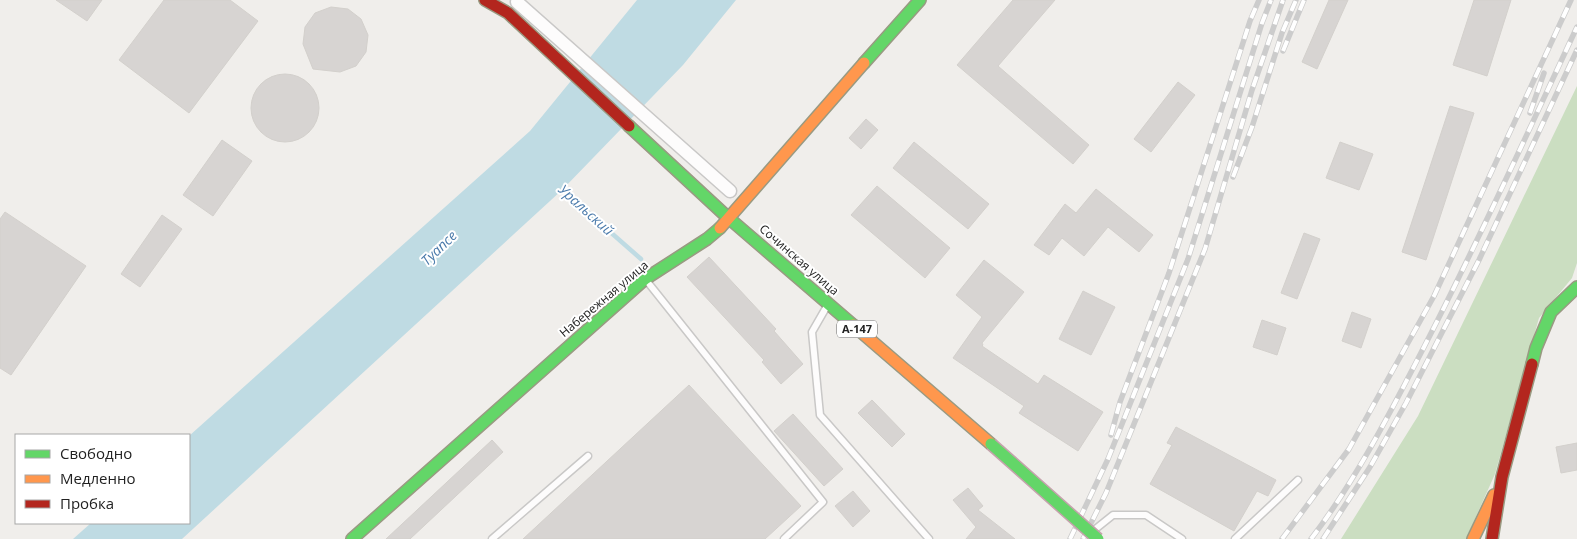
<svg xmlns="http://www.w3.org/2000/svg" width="1577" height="539" font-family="'Open Sans',sans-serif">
<rect width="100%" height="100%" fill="#f0eeeb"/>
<path fill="#cbdec1" d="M1577 86V263L1572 278 1539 318 1495 474 1466 539H1341L1418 416Z"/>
<path fill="#bfdbe3" d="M637 0H736L683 65 562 190 182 539H73L91 523H189V436L530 131Z"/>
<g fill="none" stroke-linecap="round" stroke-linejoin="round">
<path stroke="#bfdbe3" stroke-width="4.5" d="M559 187 641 259"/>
</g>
<path fill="#d7d4d2" stroke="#d3d0cc" d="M56 0H102L87 21Z
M164 0H230L258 21 189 113 119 60Z
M1013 0H1055L998 66 1089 145 1073 164 957 65Z
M1329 0H1348L1317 69 1302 62Z
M1474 0H1511L1487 76 1453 65Z
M331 7 348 9 361 19 368 35 366 52 356 66 340 72 313 69 303 44 305 27 315 13Z
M251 108a34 34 0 1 1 68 0a34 34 0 1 1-68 0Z
M1178 82 1195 95 1151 152 1134 139Z
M1450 106 1474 113 1426 260 1402 252Z
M866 119 878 130 861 149 849 138Z
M222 140 252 161 213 216 183 195Z
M914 142 989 204 968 229 893 168Z
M1340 142 1373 154 1359 190 1326 178Z
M877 186 950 248 925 278 851 215Z
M1096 189 1153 235 1139 252 1108 227 1084 256 1062 238 1049 255 1034 245 1065 204 1076 213Z
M5 212 86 266 11 375 0 368V219Z
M162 215 182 229 140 287 121 274Z
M1304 233 1320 239 1297 299 1281 293Z
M709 257 776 329 774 331 803 364 781 384 762 362 764 360 687 277Z
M984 260 1024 292 982 343 983 345 982 346 1038 384 1044 375 1103 412 1078 451 1019 413 1024 406 953 358 982 317 956 295Z
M1083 291 1115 307 1091 355 1059 339Z
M1352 312 1371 319 1361 348 1342 341Z
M1262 320 1286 328 1277 355 1253 347Z
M689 385 801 506 765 539H523Z
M872 400 905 434 892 447 858 413Z
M793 414 843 469 824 486 774 431Z
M1176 427 1276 480 1268 496 1257 491 1234 531 1150 484 1172 445 1167 443Z
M492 440 503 452 410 539H386Z
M1577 443V470L1561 473 1556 447Z
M968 488 983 506 978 510 1015 539H966L976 527 953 500Z
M853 491 870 511 853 527 835 506Z"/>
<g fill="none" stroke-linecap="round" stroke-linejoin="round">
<g stroke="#c9c8c7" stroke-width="9">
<path id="lane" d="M646 280 823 502 784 539
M827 306 812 332 820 415 929 539
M1093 531 1113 515H1146L1182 539
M492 539 588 456
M1235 539 1298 480"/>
</g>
<g stroke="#c9c8c7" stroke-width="15">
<path id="street" d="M517 2 730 191"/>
</g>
<g stroke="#999a82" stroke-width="14">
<path id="fast" d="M864 63 920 0
M629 126 724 214 853 325
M1532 364 1536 348 1551 312 1577 287
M352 539 645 279 707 239 720 228"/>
</g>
<g stroke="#999a82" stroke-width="14">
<path id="slow" d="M720 228 864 63
M853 325 991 444
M1473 539 1494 495"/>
</g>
<g stroke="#999a82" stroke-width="14">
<path id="jam" d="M485 0 508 13 629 126
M1492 539 1502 477 1532 364"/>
</g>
<use href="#lane" stroke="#fdfcfc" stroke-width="6"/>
<use href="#street" stroke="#fdfcfc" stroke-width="12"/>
<use href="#fast" stroke="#63d668" stroke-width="11"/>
<use href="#slow" stroke="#ff974d" stroke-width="11"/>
<use href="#jam" stroke="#b3261e" stroke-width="11"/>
<g stroke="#ccc" stroke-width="5.5">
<path id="rail" d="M1283 51 1304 0
M1530 113 1544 73
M1233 177 1252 127 1282 33 1296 0
M1111 435 1120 402 1169 273 1250 21 1259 0
M1070 539 1108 459 1188 259 1262 23 1271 0
M1083 539 1106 493 1205 249 1252 90 1283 0
M1282 539 1349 449 1434 296 1571 0
M1311 539C1356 480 1390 413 1424 347 1478 242 1527 134 1577 27
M1323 539 1370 467 1406 403 1479 260 1577 50"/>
</g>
<use href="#rail" stroke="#fff" stroke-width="4" stroke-dasharray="11" stroke-linecap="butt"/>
<g stroke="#c5a2ac" stroke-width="14" stroke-linecap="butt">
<path id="fast-bridge" d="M991 444 1098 539"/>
</g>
<use href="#fast-bridge" stroke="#63d668" stroke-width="11"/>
</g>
<g text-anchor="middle" stroke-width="4" stroke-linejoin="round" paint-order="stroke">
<rect fill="#fff" stroke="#646464" stroke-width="1" x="837" y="320.5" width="40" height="17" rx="4"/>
<g font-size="11" font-weight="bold" fill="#222">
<text x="857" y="333">А-147</text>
</g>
<g font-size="12" fill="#222" stroke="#fff">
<text transform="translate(799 260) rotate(41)" y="4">Сочинская улица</text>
<text transform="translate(604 299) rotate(-40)" y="4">Набережная улица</text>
</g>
<g font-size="14" font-style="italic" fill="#4a7aab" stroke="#fff">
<text transform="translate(586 210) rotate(42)" y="5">Уральский</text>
<text transform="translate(439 248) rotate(-44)" y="5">Туапсе</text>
</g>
</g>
<rect x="15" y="434" width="175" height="90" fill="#ffffff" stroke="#a7a7a7"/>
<rect x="25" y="450" width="25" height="8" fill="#63d668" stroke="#a7a7a7"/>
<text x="60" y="459" font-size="15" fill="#222222">Свободно</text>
<rect x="25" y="475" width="25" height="8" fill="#ff974d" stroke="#a7a7a7"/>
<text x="60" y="484" font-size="15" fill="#222222">Медленно</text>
<rect x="25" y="500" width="25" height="8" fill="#b3261e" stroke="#a7a7a7"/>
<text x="60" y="509" font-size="15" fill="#222222">Пробка</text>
</svg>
